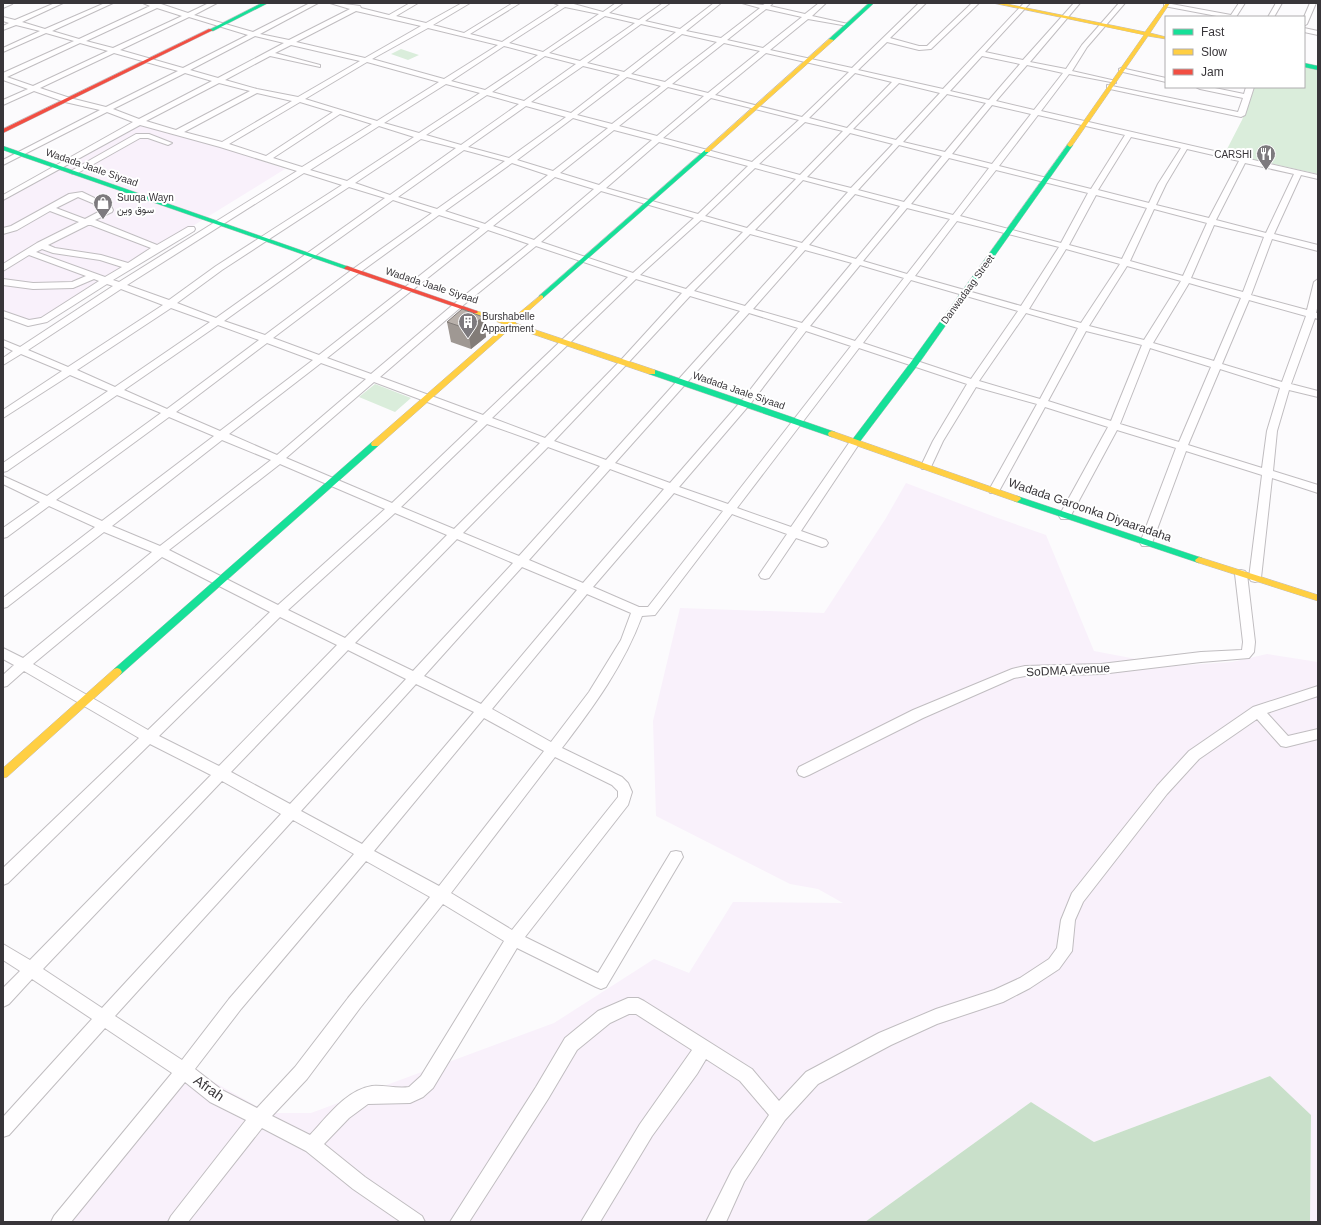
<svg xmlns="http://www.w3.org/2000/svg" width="1321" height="1225" font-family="Arial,Vazirmatn,sans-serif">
<rect width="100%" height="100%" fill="#fcfbfd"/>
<path fill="#f9f1fb" d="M143 124 217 146 285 169 34 324 3 313V198Z
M906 483 995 517 1046 535 1094 651 1173 666 1232 662 1267 654 1318 662V1222H1310L1311 1116 1270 1076 1094 1142 1031 1102 865 1222H64L189 1068 269 1113H311L554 1023 654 959 689 973 733 902 843 903 818 889 790 884 656 816 653 721 680 608 824 613 886 518Z"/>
<path fill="#daeddb" d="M401 49 419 55 408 60 391 54Z
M1304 67 1318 70V174L1225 153 1242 120 1255 87H1304Z
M375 384 411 398 395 412 359 397Z"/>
<path fill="#c9e0ca" d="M1270 1076 1311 1115 1310 1222H865L1031 1102 1094 1142Z"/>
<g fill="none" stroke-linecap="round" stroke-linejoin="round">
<g stroke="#c0bdc0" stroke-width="2">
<path id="street" d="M13 3 12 4 3 8V4Z
M55 3H63L22 22 45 29 105 3H113L52 31 79 39 150 6 143 3H158L188 13 209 3H217L194 15 253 32 310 3H318L260 34 289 40 350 9 330 3C340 3 351 5 360 6L361 8 389 15 410 3H418L396 16 426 23 462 3H470L433 25 464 33 513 3H520L470 34 502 42 559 5 554 3H570L603 12 616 3H623L609 13 639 20 663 3H670L645 21 680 29 714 3H721L686 31 721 38 760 8 742 3 763 5 766 3H773L770 6 805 14 819 3H826L812 16 848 24V26L808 19 770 50 852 68 919 3H926L890 38 919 46H927L972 3H979L931 49 919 50 887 42 858 70 943 89 1024 3H1030L985 52 1023 60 1074 3H1080L1030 62 1066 69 1082 45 1119 3H1125L1087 47 1072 71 1116 81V83L1069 74 1041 111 1318 175V179L1301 175 1274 234 1318 245V251L1272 239 1251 295 1307 310 1314 282 1318 279V304L1316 313H1318V319L1315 318 1291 384 1318 391V397L1289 390 1277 431 1273 471 1318 485V493L1272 478 1261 578 1259 581 1255 582 1251 581 1249 578 1262 475 1186 451 1152 543 1150 546H1142L1140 543 1176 448 1117 430 1069 519H1061L1059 516 1108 427 1045 407 998 493H990L989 490 1037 404 976 387 943 441 930 469H922L921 466 933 441 967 384 859 348 737 508 791 527 851 440H859L860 442 859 444 801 531 826 540 828 543 826 546 822 547 796 538 769 578 765 579 761 578 759 575 761 572 787 534 732 514 655 615 642 616C624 665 594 706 562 748L622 777 628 783 632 792 628 805 525 937 598 973 671 852 676 851 681 852 683 857 606 987 601 989 596 987 517 948 433 1088 423 1097 410 1103 368 1104 349 1118 324 1144 365 1177 422 1216 425 1222H401L353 1189 306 1151 262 1128 188 1222H168L171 1216 246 1120 210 1102 185 1082 71 1222H51L54 1216 172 1073 105 1028 9 1135 3 1137V1117L92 1019 32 979 9 1004 3 1007V988L20 971 3 960V944L30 960 211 775 150 744 8 883 3 885V868L139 738 24 671 7 686 3 687V675L14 665 3 659V648L23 658 152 552 104 532 7 607 3 608V598L95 527 49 506 7 537 3 538V528L40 502 3 484V476L47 496 161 413 117 395 7 471 3 472V463L108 391 70 375 3 418V410L62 371 21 354 3 365V358L13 351 3 346V340L20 347 113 286 107 284 47 322 28 326 3 317V311L29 320 41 318 99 281 94 279 73 288 33 289 3 285V279L33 283 72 282 86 276 29 255 3 271V264L37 243 79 222 50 211 17 230 3 234V228L11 226 69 194 82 192 111 206 113 210 112 212 95 220 157 245 188 227H194L195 229 194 231 113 280 119 282 297 171 220 147 140 125 3 200V195L133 122 107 112 3 165V160L100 110 65 102 34 91 3 105V100L28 89 3 80V73L74 41 46 33 3 52V48L40 31 16 25 3 30V26L9 23 3 21V17L15 20ZM565 7 599 14 543 52 509 43ZM157 8 182 16 113 48 86 41ZM766 9 802 17 763 48 727 40ZM356 11 421 26 365 58 296 42ZM605 16 635 23 580 61 549 53ZM189 17 248 35 183 68 120 50ZM641 24 676 32 624 72 587 63ZM428 28 498 45 444 79 372 59ZM682 34 717 42 665 82 631 74ZM255 36 284 43 218 78 190 70ZM80 43 108 51 33 86 7 77ZM724 43 760 51 708 93 672 84ZM291 45 360 61 298 97 257 89 225 80 270 56 320 67V65L275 53ZM504 46 538 55 485 90 451 81ZM114 53 178 71 106 107 70 98 40 88ZM766 53 849 72 802 117 715 95ZM545 56 576 64 524 101 492 92ZM982 56 1020 64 989 100 950 91ZM367 62 439 82 377 121 305 99ZM1027 65 1063 73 1034 110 996 101ZM583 66 620 75 571 113 531 102ZM185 73 212 81 139 119 113 109ZM855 73 892 82 847 128 809 118ZM627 77 661 86 612 124 577 115ZM219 83 250 91 176 130 146 121ZM899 83 940 93 896 140 853 129ZM446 84 480 93 419 133 384 123ZM668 87 704 96 657 136 619 126ZM257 93 292 101 222 142 184 132ZM947 94 986 103 945 152 903 142ZM487 95 519 104 461 145 426 135ZM711 98 799 120 752 162 663 138ZM300 102 333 112 266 156 229 144ZM992 105 1031 114 992 164 952 154ZM526 106 566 117 509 158 468 147ZM340 114 372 124 302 167 273 158ZM1038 115 1125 135 1091 189 999 166ZM573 118 608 128 553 171 517 160ZM805 122 843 131 800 175 759 164ZM379 126 414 137 347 181 310 170ZM614 130 652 140 599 185 560 173ZM850 133 893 144 851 188 807 177ZM1131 137 1181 148 1158 184 1149 203 1098 190ZM421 139 456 148 390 195 355 183ZM659 142 748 166 698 214 606 188ZM899 145 942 156 904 202 858 190ZM1187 149 1239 161 1209 218 1156 205 1166 184ZM464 150 505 161 437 209 398 197ZM949 158 989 168 953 215 911 204ZM512 163 548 175 485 224 445 211ZM1245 163 1294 174 1266 233 1216 220ZM755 168 796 179 747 228 705 216ZM996 170 1088 193 1061 243 960 216ZM304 173 342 185 216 266 169 300 127 285ZM555 177 594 189 534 240 493 226ZM803 180 848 192 802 243 755 230ZM349 187 385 198 216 318 177 303 222 270ZM601 191 694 218 633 273 541 242ZM855 194 900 206 856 259 809 245ZM1096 195 1147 208 1122 259 1069 245ZM78 197 104 208V209L85 219 56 208ZM393 200 432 213 353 269 265 335 224 321ZM907 208 950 219 907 274 863 261ZM1154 209 1207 223 1183 276 1130 261ZM439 215 480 228 319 355 273 338 359 273ZM701 220 743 232 686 289 640 275ZM957 221 1059 247 1021 306 915 276ZM88 225H91L151 248 128 263 101 255 55 248 48 245ZM1214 225 1264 237 1243 292 1191 278ZM488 230 529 244 455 303 371 374 327 358ZM750 234 798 247 745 306 694 291ZM536 246 628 277 483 415 380 377 461 307ZM42 249 53 253 100 260 122 267 105 277 36 252ZM1066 249 1120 264 1081 323 1029 309ZM805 250 852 263 802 323 753 309ZM860 265 904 278 855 341 810 326ZM1127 266 1181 281 1144 340 1089 326ZM636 279 682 293 621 360 545 438 492 418ZM911 280 1018 311 971 379 863 343ZM1189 283 1241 298 1214 361 1153 343ZM121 289 163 305 68 367 28 350ZM690 296 740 311 606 460 554 441 627 364ZM1249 300 1306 316 1282 382 1222 364ZM171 308 210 322 115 387 77 370ZM749 313 798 328 743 399 670 483 615 463ZM1026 313 1078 328 1040 399 979 381ZM218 325 259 340 167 409 124 390ZM806 331 851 346 728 504 679 487 751 403ZM1086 331 1142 345 1111 421 1048 401ZM267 343 313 360 220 431 176 412ZM1150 348 1211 367 1179 442 1120 424ZM321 363 366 379 277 455 229 434ZM1220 369 1280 388 1267 431 1262 468 1188 445ZM374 382 478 421 392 503 286 458ZM169 417 214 436 102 521 56 500ZM487 424 540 443 454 529 401 507ZM222 440 271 460 160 546 112 526ZM548 447 600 466 519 556 463 533ZM280 464 385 509 278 605 169 550ZM610 469 664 489 583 583 529 560ZM674 493 723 511 648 607H639L593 587ZM395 513 447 535 345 638 288 610ZM457 539 513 563 413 671 355 643ZM162 557 270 612 148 730 33 664ZM522 567 577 590 481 704 424 676ZM587 594 631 613 621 640 589 692 551 742 492 709ZM280 617 337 645 219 766 159 736ZM348 650 406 679 290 804 231 772ZM416 684 474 712 362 844 301 811ZM484 718 544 751 439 886 374 851ZM555 757 612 785 618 791V797L512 930 451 893ZM222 781 281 814 102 1008 43 969ZM293 820 354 854 229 999 182 1060 115 1016ZM366 861 430 897 348 998 295 1067 257 1108 222 1090 195 1069 241 1009ZM443 904 504 941 421 1076 409 1087C397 1089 385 1085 372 1086 346 1090 327 1117 310 1135L272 1116 307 1079 360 1008Z
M1166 3 1231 15 1239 3H1245L1236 17H1222L1164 6V4Z
M1276 3H1282L1274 17H1268Z
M1310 3H1316L1307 24 1304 26V17Z
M1304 28 1318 31V35L1304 32Z
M1121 68 1166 78V82L1119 71V69Z
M1107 85 1238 112 1243 98 1200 89 1196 87H1210L1244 94 1246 87H1254L1245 115 1241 117 1110 89H1107Z
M136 134H149L172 143 168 145 148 138H140L76 174H73L69 172Z
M1241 570 1245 571 1247 574 1255 642 1254 652 1249 658 1201 662 1101 674 1025 676 1014 678 923 718 809 775 804 777 799 775 797 771 799 767 913 710 1012 669 1025 666 1101 664 1201 652 1242 650 1243 642 1235 574 1237 571Z
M1318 686V696L1267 713 1288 736 1318 729V739L1286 747 1281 746 1257 719 1199 759 1167 794 1083 902 1075 920 1072 951 1059 969 1030 988 1003 1002 937 1024 891 1045 818 1084 785 1120 768 1145 744 1182 726 1222H706L732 1170 769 1115 740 1081 706 1059 697 1074 652 1136 600 1222H581L640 1124 692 1050 636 1014H629L610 1023 577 1050 548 1099 469 1222H450L536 1087 565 1038 598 1011 628 998H638L644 1001 752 1069 779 1101 806 1072 879 1033 936 1009 994 990 1020 978 1049 959 1057 948 1061 920 1072 893 1157 786 1189 751 1253 707Z"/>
</g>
<g stroke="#c0bdc0" stroke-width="1">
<path id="fast" d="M262 3H268L213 31 209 30Z
M869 3H874L833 41H829V39Z
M1304 63 1318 66V70L1304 67Z
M1068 144 1073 145 917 366 858 444H852L851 442 852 440 911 362Z
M3 146 349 267 350 268 345 269 3 150Z
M705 150 710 151 543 298H539V296Z
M649 370H655L835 432 836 434 832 437 829 436 649 374Z
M375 441 378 442 379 444 378 446 120 675H114L112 672 114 669 372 442Z
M1017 496 1202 558 1203 560 1199 563 1196 562 1014 501 1013 499Z"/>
</g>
<g stroke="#c0bdc0" stroke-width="1">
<path id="slow" d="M993 3H1002L1145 32 1166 3H1170L1150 33 1166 37V39L1148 36 1072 146 1070 147 1067 145 1144 35Z
M829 39 834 40 709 152H705V150Z
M541 295 543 296V298L515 323 655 370V374H649L512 327 378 446H372L371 444 372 442 506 325 473 313V311H477L509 321Z
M832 431 1020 497 1021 499 1017 502 1014 501 829 436 828 434 829 432Z
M1199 557 1318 595V601L1196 562 1195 560Z
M117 668 120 669 122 672 120 675 7 777 3 778V768L114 669Z"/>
</g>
<g stroke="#c0bdc0" stroke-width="1">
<path id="jam" d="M209 29 213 30 3 133V129Z
M347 266 477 311 478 312 477 313H473L345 269 344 268Z"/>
</g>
<use href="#street" fill="#fffeff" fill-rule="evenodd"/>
<use href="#fast" fill="#16e098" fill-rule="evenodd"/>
<use href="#slow" fill="#ffcf43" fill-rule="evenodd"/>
<use href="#jam" fill="#f24e42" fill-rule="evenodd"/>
</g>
<path fill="#9f9893" d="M483 317 486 337 471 349 451 342 447 322Z"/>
<path fill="#827c78" d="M483 317 486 337 471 349 468 329Z"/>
<path fill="#b9b1ab" stroke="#827c78" d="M462 309 483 317 468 329 447 322Z"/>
<defs>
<g id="restaurant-pin" transform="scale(1)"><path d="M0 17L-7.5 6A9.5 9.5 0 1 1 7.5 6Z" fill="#7d7a7e" stroke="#fff"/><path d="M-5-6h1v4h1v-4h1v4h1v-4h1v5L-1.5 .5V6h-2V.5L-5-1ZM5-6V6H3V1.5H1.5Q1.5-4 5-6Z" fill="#fff"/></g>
<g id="shop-pin" transform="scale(1)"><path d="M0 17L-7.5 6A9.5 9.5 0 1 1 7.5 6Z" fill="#7d7a7e" stroke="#fff"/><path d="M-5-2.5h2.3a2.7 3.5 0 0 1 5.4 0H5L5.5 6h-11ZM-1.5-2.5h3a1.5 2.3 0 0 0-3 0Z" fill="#fff"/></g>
<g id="building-pin" transform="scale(1)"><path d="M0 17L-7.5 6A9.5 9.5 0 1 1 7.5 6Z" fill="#7d7a7e" stroke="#fff"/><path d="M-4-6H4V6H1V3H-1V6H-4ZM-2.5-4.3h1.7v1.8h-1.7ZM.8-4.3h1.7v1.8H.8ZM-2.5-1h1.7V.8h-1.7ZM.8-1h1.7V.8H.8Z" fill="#fff"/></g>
</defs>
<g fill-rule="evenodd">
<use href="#restaurant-pin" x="1266" y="154"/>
<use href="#shop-pin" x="103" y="203"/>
<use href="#building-pin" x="468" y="322"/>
</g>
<g text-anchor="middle" stroke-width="4" stroke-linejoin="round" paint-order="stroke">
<g font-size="10" fill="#383539" stroke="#fff" text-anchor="start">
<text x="1252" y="158" text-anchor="end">CARSHI</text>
<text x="117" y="201">Suuqa Wayn<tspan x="117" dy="12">سوق وين</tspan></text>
<text x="482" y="320">Burshabelle<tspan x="482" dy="12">Appartment</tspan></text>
</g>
<g font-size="10" fill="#383539" stroke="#fff">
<text transform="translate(92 167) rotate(19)" y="4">Wadada Jaale Siyaad</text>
<text transform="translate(432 285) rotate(18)" y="4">Wadada Jaale Siyaad</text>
<text transform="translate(967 289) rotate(-54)" y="4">Danwadaag Street</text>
<text transform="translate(739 390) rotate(19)" y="4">Wadada Jaale Siyaad</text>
</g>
<g font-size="12" fill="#383539" stroke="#fff">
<text transform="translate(1090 510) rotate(19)" y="4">Wadada Garoonka Diyaaradaha</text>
<text transform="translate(1068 670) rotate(-3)" y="4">SoDMA Avenue</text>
</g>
<g font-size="14" fill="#383539" stroke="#fff">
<text transform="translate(209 1088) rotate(35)" y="5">Afrah</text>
</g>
</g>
<rect width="1321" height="1225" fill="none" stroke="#383539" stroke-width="8"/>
<rect x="1165" y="16" width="140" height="72" fill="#ffffff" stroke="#afaeb0"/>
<rect x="1173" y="29" width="20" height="6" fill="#16e098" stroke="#afaeb0"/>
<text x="1201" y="36" font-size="12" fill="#383539">Fast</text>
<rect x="1173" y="49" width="20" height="6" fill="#ffcf43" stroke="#afaeb0"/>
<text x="1201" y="56" font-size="12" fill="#383539">Slow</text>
<rect x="1173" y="69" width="20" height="6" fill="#f24e42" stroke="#afaeb0"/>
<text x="1201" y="76" font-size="12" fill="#383539">Jam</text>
</svg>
